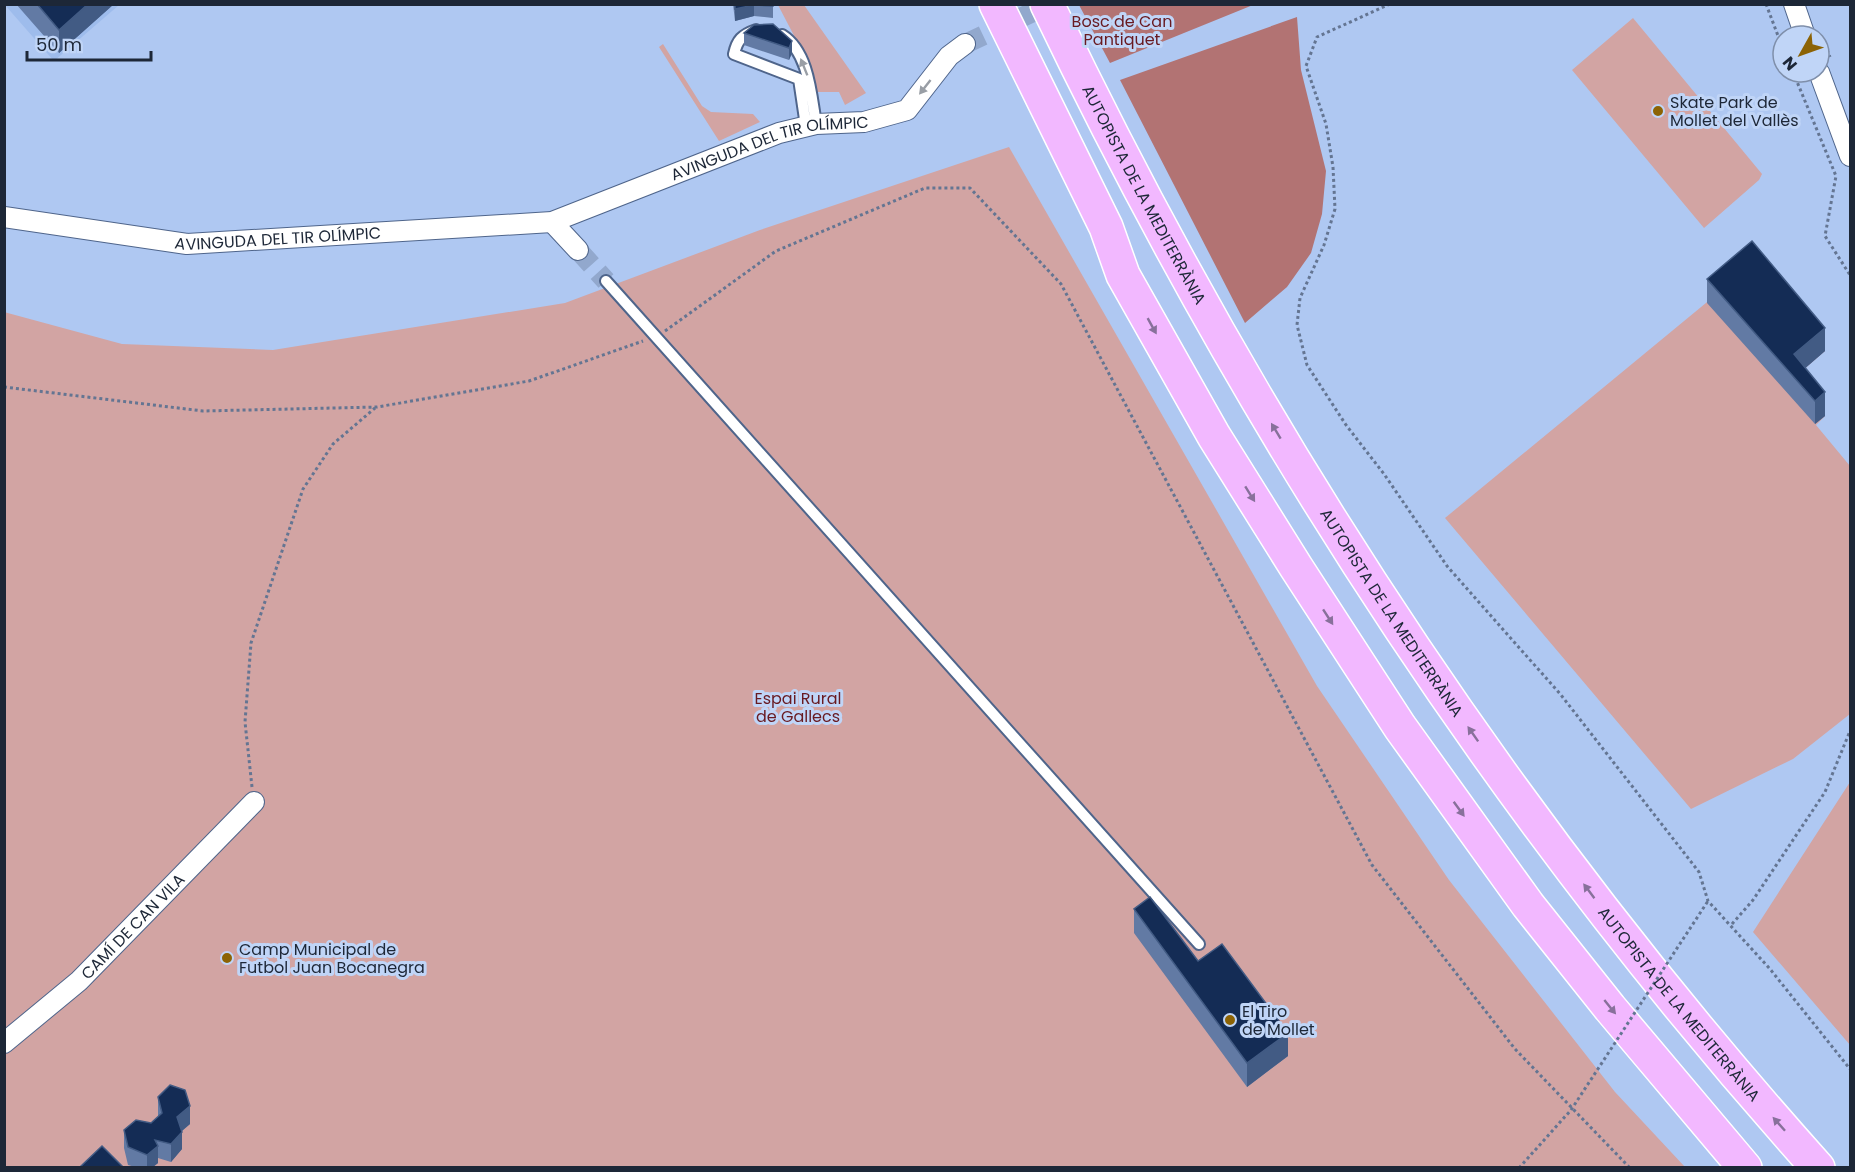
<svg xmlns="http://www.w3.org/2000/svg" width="1855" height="1172" font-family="Poppins,sans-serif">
<rect width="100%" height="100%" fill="#afc8f2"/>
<path fill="#9ebcec" d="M5 5H119L54 61Z"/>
<path fill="#d2a4a3" d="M778 5H804L866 93 845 105 839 92H817L812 70Z
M1633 18 1762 174 1759 180 1704 228 1572 70Z
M663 44 702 106 711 112 753 114 760 122 719 141 659 47Z
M1009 147 1317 686 1449 880 1615 1092 1685 1167H5L4 312 122 344 273 350 565 303 760 230Z
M1752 265 1825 351 1794 378 1825 416 1816 425 1850 466V714L1793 759 1691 809 1445 518Z
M1850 782V1045L1753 932Z"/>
<path fill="#b27373" d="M1079 5H1253L1110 63Z
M1297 17 1301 70 1326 171 1322 214 1311 253 1287 287 1245 323 1120 80Z"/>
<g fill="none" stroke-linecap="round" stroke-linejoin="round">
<path stroke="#92a8cd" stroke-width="20" stroke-dasharray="20 10" stroke-linecap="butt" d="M965 44 1050 4
M578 250 606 281"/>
<g stroke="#4f658b" stroke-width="14">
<path id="service" d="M756 30C742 35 737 40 734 54L799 79 806 126
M782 35C809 52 811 95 816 124
M606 281 1199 944"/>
</g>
<g stroke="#4f658b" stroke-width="22">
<g id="minor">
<path d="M1794 4 1805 36"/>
<path d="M1819 72 1850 156"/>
<path id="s1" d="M4 217 187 244 552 222 779 133 816 124 864 122 907 110 949 56 965 44"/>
<path d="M552 222 578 250"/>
<path id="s2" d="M4 1043 79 981 254 802"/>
</g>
</g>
<g stroke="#fff" stroke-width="36">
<g id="motorway">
<path d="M996 4 1106 227 1123 275 1214 436 1296 567 1400 727 1528 905 1610 1008 1745 1168"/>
<path id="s3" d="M1047 4C1249 426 1506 820 1818 1168"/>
</g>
</g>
<path stroke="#647592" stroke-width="3" stroke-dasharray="3 3" stroke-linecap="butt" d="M1390 4 1317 37 1306 66 1326 124 1333 167 1335 209 1324 245 1300 298 1297 325 1307 365 1346 425 1384 474 1447 566 1561 695 1699 872 1708 901 1770 969 1850 1069
M1766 4 1783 49
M1822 39 1830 57
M1793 72 1836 176 1825 236 1850 275
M665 331 776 251 925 188H970L1061 284 1372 865 1515 1049 1630 1168
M4 387 203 411 377 407 529 381 643 341
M252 787 245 722 251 643 303 489 333 444 375 408
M1732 924 1753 900 1825 792 1850 731
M1519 1168 1571 1110"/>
<use href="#service" stroke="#fff" stroke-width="10"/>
<use href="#minor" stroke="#fff" stroke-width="20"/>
<use href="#motorway" stroke="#f2b8ff" stroke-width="33"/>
<path stroke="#647592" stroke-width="3" stroke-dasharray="3 3" stroke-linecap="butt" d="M1571 1110 1708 901"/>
</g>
<path fill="#627aa4" d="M16 4H114L59 53Z
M733 4H773V18L754 16 735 21Z
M773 24 792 53 789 60 744 45V33Z
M1707 279 1825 351 1805 368 1825 416 1815 424 1707 303Z
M1134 909 1198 961 1288 1056 1247 1087 1134 933Z
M158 1097 190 1124 182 1131V1149L171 1162 158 1158V1163L153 1167H135L128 1165 124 1148V1130L151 1123 158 1117Z"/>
<path fill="#425b84" d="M88 4H114L59 53V30Z
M754 5V16L735 21V9Z
M792 41V53L789 60V48Z
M1825 328V351L1794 378V354Z
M1825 392V416L1815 424V401Z
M1288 1033V1056L1247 1087V1063Z
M190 1106V1124L177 1135V1117Z
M182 1132V1149L171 1162V1144Z
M158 1146V1163L153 1167H147V1155Z"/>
<path fill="#142c55" stroke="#425b84" stroke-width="1.5" d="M37 4H88L59 30Z
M735 4H773V6L754 5 735 9Z
M773 24 792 41 789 48 744 33 754 25Z
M1752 241 1825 328 1794 354 1825 392 1815 401 1707 279Z
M1150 897 1198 961 1222 944 1288 1033 1247 1063 1134 909Z
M170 1085 185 1090 190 1106 177 1117 182 1132 171 1144 155 1140 158 1146 147 1155 128 1147 124 1130 136 1120 151 1123 162 1113 158 1097Z
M102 1146 123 1167H80Z"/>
<defs><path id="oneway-solid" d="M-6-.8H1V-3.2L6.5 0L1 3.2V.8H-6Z" transform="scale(1.5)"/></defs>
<g fill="#999ea5">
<use href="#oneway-solid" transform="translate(804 67) rotate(-112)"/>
<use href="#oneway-solid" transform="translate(925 87) rotate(128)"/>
</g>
<g fill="#88709b">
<use href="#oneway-solid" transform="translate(1152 326) rotate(61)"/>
<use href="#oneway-solid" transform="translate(1276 431) rotate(-121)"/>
<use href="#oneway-solid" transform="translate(1250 494) rotate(58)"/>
<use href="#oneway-solid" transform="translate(1328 617) rotate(57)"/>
<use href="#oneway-solid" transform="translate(1473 734) rotate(-125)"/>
<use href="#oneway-solid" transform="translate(1459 809) rotate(54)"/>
<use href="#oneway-solid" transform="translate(1589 891) rotate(-127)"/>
<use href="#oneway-solid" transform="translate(1610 1007) rotate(51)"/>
<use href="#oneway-solid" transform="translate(1779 1124) rotate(-132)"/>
</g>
<g fill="#8c6305" stroke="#c0d5f7" stroke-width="2">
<circle cx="1658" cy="111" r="6"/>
<circle cx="227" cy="958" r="6"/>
<circle cx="1230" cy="1020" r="6"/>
</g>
<g text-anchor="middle" stroke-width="6" stroke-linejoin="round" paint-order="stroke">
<g font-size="16" fill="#681a21" stroke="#c0d5f7">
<text x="1122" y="27">Bosc de Can<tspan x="1122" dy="18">Pantiquet</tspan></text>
<text x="798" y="704">Espai Rural<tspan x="798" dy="18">de Gallecs</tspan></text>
</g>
<g font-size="16" fill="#1d2737" stroke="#c0d5f7" text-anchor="start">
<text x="1670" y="108">Skate Park de<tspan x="1670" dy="18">Mollet del Vallès</tspan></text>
<text x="239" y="955">Camp Municipal de<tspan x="239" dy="18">Futbol Juan Bocanegra</tspan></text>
<text x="1242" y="1017">El Tiro<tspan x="1242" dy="18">de Mollet</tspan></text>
</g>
<g font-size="16" fill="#1d2737" stroke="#c0d5f7">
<text dy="6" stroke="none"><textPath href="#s1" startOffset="782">AVINGUDA DEL TIR OLÍMPIC</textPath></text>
<text dy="6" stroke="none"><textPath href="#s3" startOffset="214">AUTOPISTA DE LA MEDITERRÀNIA</textPath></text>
<text dy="6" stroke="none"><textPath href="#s1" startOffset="276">AVINGUDA DEL TIR OLÍMPIC</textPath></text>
<text dy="6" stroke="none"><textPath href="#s3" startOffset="700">AUTOPISTA DE LA MEDITERRÀNIA</textPath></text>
<text dy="6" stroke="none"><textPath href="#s2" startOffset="174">CAMÍ DE CAN VILA</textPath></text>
<text dy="6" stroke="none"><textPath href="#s3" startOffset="1186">AUTOPISTA DE LA MEDITERRÀNIA</textPath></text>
</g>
</g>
<rect width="1855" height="1172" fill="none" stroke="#1d2737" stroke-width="12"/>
<g transform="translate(1801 54) rotate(230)"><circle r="28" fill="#c0d5f7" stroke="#7f8faa" stroke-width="1.5"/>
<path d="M0-4.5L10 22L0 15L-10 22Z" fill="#8c6305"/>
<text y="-9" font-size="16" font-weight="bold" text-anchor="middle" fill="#1d2737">N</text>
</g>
<path d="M27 51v9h124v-9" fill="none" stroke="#1d2737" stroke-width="3"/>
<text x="36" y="51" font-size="18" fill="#1d2737" stroke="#c0d5f7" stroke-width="4.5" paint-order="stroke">50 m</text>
</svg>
